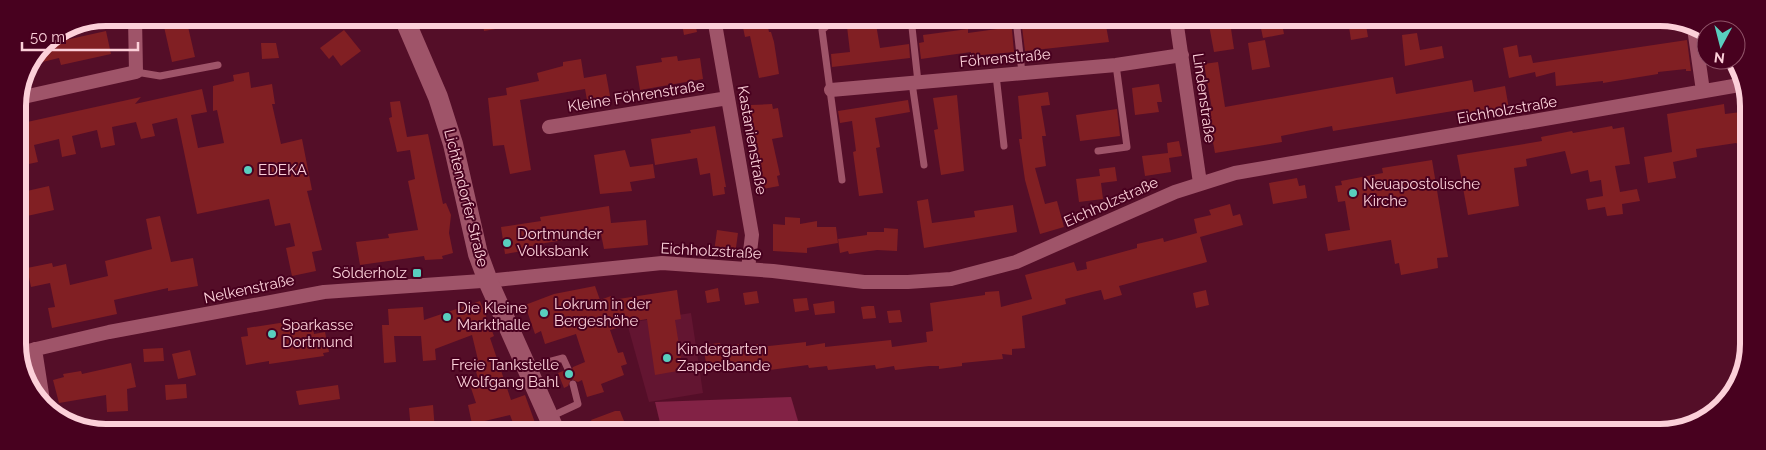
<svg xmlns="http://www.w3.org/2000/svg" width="1766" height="450" font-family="Raleway,sans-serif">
<rect width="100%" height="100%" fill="#540e28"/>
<path fill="#631531" d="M691 313 703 393 649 402 627 323Z"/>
<path fill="#822245" d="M791 397 801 431H662L655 402Z"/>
<path fill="#811f23" d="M162 18H186L195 57 172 62Z
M482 18H519V25L484 31Z
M681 18H694L697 32 684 35Z
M741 18H766L769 32H771L774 42 779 74 759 78 750 36 745 37Z
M846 18H875L880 48 909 44 910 58 832 67 831 54 850 52Z
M1000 18 1011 19 1014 52 971 56V52L921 59 919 43 924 42 923 35 968 29V33L1004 28Z
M1021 19H1029L1030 27 1075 21V24L1105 20 1109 42 1025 51Z
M1259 19H1281L1284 34 1263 38Z
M1365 19 1368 37 1351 40 1348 20Z
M1230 22 1234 49 1214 52 1209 25Z
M344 30 361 51 341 66 333 55 329 59 320 48Z
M106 31 111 54 61 65 59 58 34 64 43 45Z
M1417 33 1420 50 1442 46 1444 58 1405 66 1402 35Z
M1265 40 1270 67 1252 70 1248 43Z
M1687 40 1691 71H1686V69L1658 72V74L1603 83V81L1556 86 1555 72 1536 77 1535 72 1509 78 1503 48 1517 45 1519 57 1531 55 1533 63Z
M261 43H276L279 58 262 59Z
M677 56 678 61 700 58 703 79 640 90 636 66 662 62 661 58Z
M581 59 584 78 606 74 610 96 587 100 585 89 520 100 531 170 510 174 504 145 493 146 488 98 507 95 506 88 539 81 537 73 563 66V62Z
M1218 62 1225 107 1393 77 1396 94 1472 80 1474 92 1505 86 1509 109 1466 115 1465 109 1333 131 1332 126 1281 136 1282 142 1215 153 1207 110 1212 109 1204 64Z
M249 72 251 88 272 84 275 104H272L281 144 302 139 312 190 307 191 322 250 312 252 316 271 292 276 286 248 295 246 290 223 275 226 269 199 197 214 177 118 152 124 155 136 141 139 136 122 112 127 115 145 101 148 97 130 72 136 76 154 62 157 59 139 34 145 38 162 24 165 20 148H18V124L141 97 135 104 202 89 207 112 191 115 198 148 224 143 217 110 213 111V86L234 81 233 75Z
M1159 84 1162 102H1157L1159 112 1135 115 1132 88Z
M1048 92 1050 105 1041 106 1046 136H1042L1046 166 1035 168 1045 204 1057 201 1064 227 1040 234 1025 180 1019 139H1022L1018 96Z
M957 95 964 171 941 175 934 130 938 129 933 98Z
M908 100 910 112 875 118 880 147 876 148 883 193 859 196 853 152 856 151 852 121 840 123 838 111Z
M400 101 407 137 428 134 443 204 446 203 451 215 449 233 453 253 442 256 443 259 425 260 424 256 360 265 356 242 389 238 388 234 418 230 408 181 415 179 410 150 397 152 389 118 392 117 390 102Z
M772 104 773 109 778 108 783 137 772 139 780 175 777 176 779 186 763 189 755 156 751 105Z
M1724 104 1725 114 1741 112 1747 116V150L1736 143 1696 149 1697 157 1673 162 1676 178 1648 183 1644 157 1672 152 1667 114Z
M1117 109 1120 136 1080 141 1076 115Z
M715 126 726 187H724L725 194 713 196 710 173 700 175 697 158 655 165 651 139 691 133 690 130Z
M1612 126 1613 129 1624 127 1630 164 1615 166 1620 192 1637 189 1640 201 1622 204 1623 214 1607 216 1605 207 1588 210 1586 199 1603 196 1601 180 1590 182 1588 170 1571 174 1565 151 1526 159 1527 166 1514 168 1519 206 1468 215 1457 155 1542 141 1541 137 1572 131 1573 133Z
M1179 141 1182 156 1169 158 1171 172 1145 176 1142 156 1168 153 1167 143Z
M625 150 630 167 653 164 655 178 630 182 632 191 600 194 594 155Z
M1432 160 1448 257 1437 258 1438 268 1401 275 1399 263 1395 264 1391 240 1328 251 1325 234 1350 230 1345 201 1338 202 1335 186 1342 185 1341 181 1383 173 1382 168Z
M1115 167 1117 181 1101 183 1103 199 1079 202 1076 179 1100 176 1099 169Z
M1297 178 1299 186 1305 185 1307 198 1273 204 1269 183Z
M49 186 54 210 18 218V193Z
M928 199 932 223 975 217 974 211 1013 205 1017 232 924 248 917 201Z
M1230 204 1233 216 1240 214 1243 225 1200 237 1207 262 1119 286 1122 295 1104 300 1101 290 1092 292 1065 299 1066 304 1022 316 1025 348 1012 349V355L1002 354 1003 359 962 363V366L939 369V366H929L895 370 894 366 876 369 875 365 828 370 827 366 809 368 808 365 762 371 761 367 743 370V367L707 369 703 345 720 343 721 346 739 344 740 347 758 344 759 347 806 342V346L825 343V347L891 340 892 347 927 342 926 332 933 331 930 303 985 295V292L999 291 1001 307 1032 299 1025 275 1074 262 1077 271 1087 269 1086 262 1137 248V244L1163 238 1164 242 1197 233 1194 219 1211 215 1209 210Z
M609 206 611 223 646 220 648 245 604 249 601 234 533 245 534 249 505 254 501 227 541 221 540 217Z
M160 216 171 262 193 258 198 286 168 291V288L114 300 117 314 52 328 48 308 55 307 50 283 31 287 27 268 52 263 53 267 66 264 70 285 108 276 105 261 152 249 146 219Z
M785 217 800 218V224L817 221V227H836L838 243 807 248V253L773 251V224L785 225Z
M884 228 898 229 897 251 877 250 849 254 848 251 840 253 838 239 867 235V232H884Z
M717 230 738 233 735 255 714 252Z
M595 286 600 300 611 296 612 300 677 290 681 319 675 320 683 370 655 375 647 319 619 324 620 327 610 330 618 353 623 352 627 364 621 366 624 375 601 384 604 392 587 397 582 380 578 382 571 379 568 386 564 388 558 373 563 371 570 374 573 367 585 362 576 334 545 344 541 331 535 334 525 305 554 294Z
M718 288 720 301 707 303 705 291Z
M1206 290 1209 305 1196 308 1193 293Z
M757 291 759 303 745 305 743 293Z
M807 298 809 310 795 312 793 299Z
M480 301 494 336 490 338 511 400 525 395 538 431H516L510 415 472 424 468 405 476 403 470 385 479 382 473 361 478 360 472 335 435 349 436 360 423 361 421 336H394L396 362 384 363 382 325H389L388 309 423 307 424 320Z
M834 301 835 313 815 315 813 304Z
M868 306H874L876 318 863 319 861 307Z
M900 310 902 322 889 323 887 311Z
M299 320 300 329 313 327 314 334 325 332 329 352 323 353 324 356 269 364V361L246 365 241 337 248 336 247 328Z
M163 348 164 361 144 362 143 349Z
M190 350 196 375 178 379 172 354Z
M131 363 136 387 127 389 128 411 107 412 106 395 59 403 53 380 64 377 63 374 81 371 82 374Z
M186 384 187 398 166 400 165 385Z
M338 385 340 399 299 405 296 391Z
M433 405 435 431H411L409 408Z
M615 411H620L628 431H596L591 420Z"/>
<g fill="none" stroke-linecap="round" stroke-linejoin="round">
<path stroke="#9f5469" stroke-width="7" d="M361 18H380
M836 18 822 30 842 180
M911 18 918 82
M1016 19 1022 73
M136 72 160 76 218 65
M996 75 1004 146
M912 83 924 165
M1098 151 1127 147 1116 65
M529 367 563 358 568 369
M550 417 578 404 573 384"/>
<path stroke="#9f5469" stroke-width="14" d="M714 18 752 235 748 269
M1176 19 1200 183
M1694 28 1703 91
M831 90 1116 65 1182 55
M19 98 136 72 135 18
M549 127 728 98
M19 332 23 352
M35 349 44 407
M19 353 109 332 324 292 496 280 662 263 773 271 864 282H908L951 279 1016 262 1175 192 1235 173 1745 84"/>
<path stroke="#9f5469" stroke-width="20" d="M404 18 438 97 453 144 478 254 488 281 555 431"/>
</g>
<g fill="#59cebe" stroke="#48011f" stroke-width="2">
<circle cx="248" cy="170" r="5"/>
<circle cx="1353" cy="193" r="5"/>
<circle cx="507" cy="243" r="5"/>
<rect x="412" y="268" width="10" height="10" rx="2.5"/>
<circle cx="544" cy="313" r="5"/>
<circle cx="447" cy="317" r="5"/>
<circle cx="272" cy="334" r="5"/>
<circle cx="667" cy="358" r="5"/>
<circle cx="569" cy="374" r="5"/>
</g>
<g text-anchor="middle" stroke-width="4" stroke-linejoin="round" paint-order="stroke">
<g font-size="15" fill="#fcd0d9" stroke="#48011f">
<text transform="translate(1005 58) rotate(-5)" y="5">Föhrenstraße</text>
<text transform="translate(636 96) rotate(-9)" y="5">Kleine Föhrenstraße</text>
<text transform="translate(1204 98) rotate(82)" y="5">Lindenstraße</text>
<text transform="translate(1507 110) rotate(-10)" y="5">Eichholzstraße</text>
<text transform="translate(752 140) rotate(80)" y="5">Kastanienstraße</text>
<text transform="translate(466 198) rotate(76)" y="5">Lichtendorfer Straße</text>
<text transform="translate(1111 202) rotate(-24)" y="5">Eichholzstraße</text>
<text transform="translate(711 251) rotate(3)" y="5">Eichholzstraße</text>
<text transform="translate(249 289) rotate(-12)" y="5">Nelkenstraße</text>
</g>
<g font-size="15" fill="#fcd0d9" stroke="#48011f" text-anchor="start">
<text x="258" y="175">EDEKA</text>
<text x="1363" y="189">Neuapostolische<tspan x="1363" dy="17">Kirche</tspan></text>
<text x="517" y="239">Dortmunder<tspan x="517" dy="17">Volksbank</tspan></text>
<text x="407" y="278" text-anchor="end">Sölderholz</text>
<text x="554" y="309">Lokrum in der<tspan x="554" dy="17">Bergeshöhe</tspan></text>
<text x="457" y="313">Die Kleine<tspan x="457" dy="17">Markthalle</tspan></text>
<text x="282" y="330">Sparkasse<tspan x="282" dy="17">Dortmund</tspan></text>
<text x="677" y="354">Kindergarten<tspan x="677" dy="17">Zappelbande</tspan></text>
<text x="559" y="370" text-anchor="end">Freie Tankstelle<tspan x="559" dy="17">Wolfgang Bahl</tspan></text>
</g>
</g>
<path d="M0 0H1766V450H0ZM106 26H1660A80 80 0 0 1 1740 106V344A80 80 0 0 1 1660 424H106A80 80 0 0 1 26 344V106A80 80 0 0 1 106 26Z" fill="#48011f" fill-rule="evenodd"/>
<path fill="none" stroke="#fcd0d9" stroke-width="6" d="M106 26H1660A80 80 0 0 1 1740 106V344A80 80 0 0 1 1660 424H106A80 80 0 0 1 26 344V106A80 80 0 0 1 106 26Z"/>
<g transform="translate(1721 45) rotate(187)"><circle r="24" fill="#48011f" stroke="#905469"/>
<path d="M0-4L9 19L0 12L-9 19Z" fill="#59cebe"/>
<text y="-8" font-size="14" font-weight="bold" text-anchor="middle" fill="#fcd0d9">N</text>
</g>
<path d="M22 42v8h116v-8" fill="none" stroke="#fcd0d9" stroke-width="2.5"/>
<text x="30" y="42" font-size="15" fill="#fcd0d9" stroke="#48011f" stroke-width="4" paint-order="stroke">50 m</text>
</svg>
